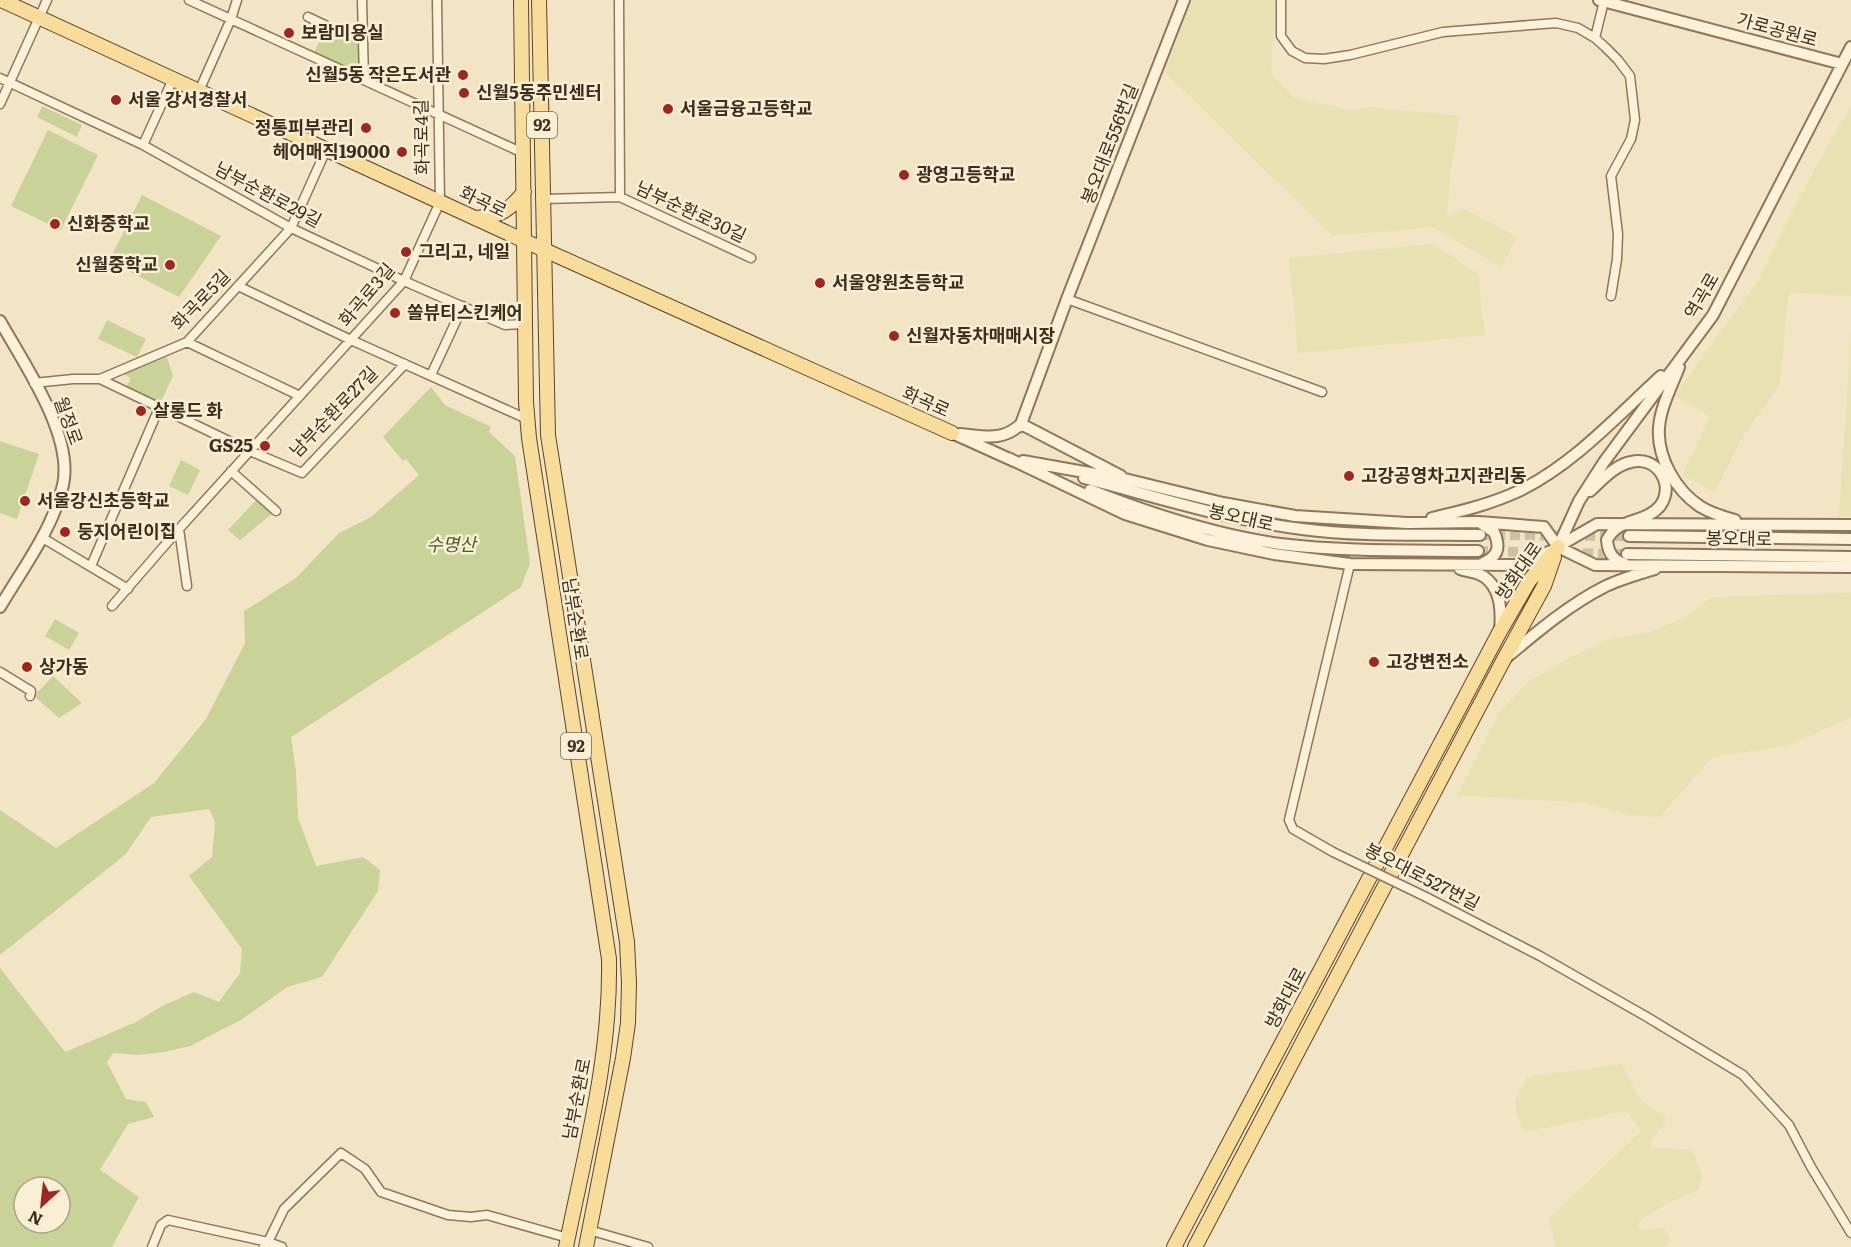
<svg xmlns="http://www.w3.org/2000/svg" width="1851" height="1247" font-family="Literata,'Noto Sans KR',serif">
<rect width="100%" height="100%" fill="#f2e5c5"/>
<path fill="#e8e1b1" d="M1192 0H1275L1271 74 1295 98 1351 110 1370 107 1460 116 1451 169 1447 218 1463 208 1517 237 1501 267 1433 227 1332 236 1165 72Z
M1851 105V296L1789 292 1779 387 1743 436 1714 492 1682 475 1710 416 1674 396 1758 281 1798 200Z
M1433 244 1478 274 1485 335 1298 353 1289 258Z
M1851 332V516H1839Z
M1851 593V717L1789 745 1713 757 1659 817 1629 815 1586 803 1457 795 1499 712 1529 681 1570 658 1613 638 1648 633 1686 617 1713 597Z
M1622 1064 1640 1099 1668 1119 1651 1141V1148L1692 1149 1702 1175 1699 1189 1664 1205 1638 1222V1229L1665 1228 1671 1241 1663 1247H1556L1548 1219 1641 1131 1626 1111 1525 1132 1517 1117 1515 1100 1527 1078 1535 1076Z"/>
<path fill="#c9d297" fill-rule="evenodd" d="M324 31H359L360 74 314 53Z
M42 106 82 125 77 137 37 117Z
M48 130 98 155 61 230 11 206Z
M142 195 221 236 179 297 109 261Z
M107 320 146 339 137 357 98 339Z
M167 357 173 376 160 404 126 388 131 378 123 374Z
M431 387 445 405 491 427 489 432 515 456 530 563 521 587 291 737 296 771 298 818 316 866 363 857 380 870 378 891 322 977 287 987 241 1020 190 1046 164 1052 139 1055 113 1053 107 1062 126 1099 146 1102 154 1117 128 1124 100 1170 139 1197 112 1247H0V968L65 1052 134 1023 164 1005 194 992 219 1002 240 973 242 949 189 876 212 857 215 822 209 809 151 817 126 854 0 955V810L56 848 154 783 206 719 245 643 244 611 296 578 339 533 371 517 419 475 406 459 403 461 383 437ZM24 1187H60V1223H24Z
M0 441 39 454 17 519 0 513Z
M181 460 200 470 188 495 169 486Z
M257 499 273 513 240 540 228 530Z
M55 619 79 633 69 650 45 636Z
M53 676 82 703 59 718 34 696Z"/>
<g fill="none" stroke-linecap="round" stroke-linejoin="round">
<path stroke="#cec0a4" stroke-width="10" stroke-dasharray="10 5" stroke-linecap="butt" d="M1480 535 1629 536
M1478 551 1550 553
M1568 553 1627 554"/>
<g stroke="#8f7759" stroke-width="11">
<path id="minor" d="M189 0 523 153
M362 0 364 80
M619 0 620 197
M1281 0V36L1292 51 1305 58 1324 59 1350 55 1443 32 1556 23 1578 28 1595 38 1605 47 1618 60 1630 76 1635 120 1631 139 1611 176 1618 234 1617 259 1611 296
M308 17 325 25
M1595 38 1604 1
M0 78 143 145 291 228 323 243 404 281 505 325 526 324
M199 91 231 19 237 0
M0 104 47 0
M143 145 173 79
M544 199 620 197 751 258
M238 286 351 340 527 419
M1067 299 1322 392
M187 342 300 396
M431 375 463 306
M100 379 250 451 302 473 405 364
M34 383 73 379H100L187 342 291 228 326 150
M231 471 276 511
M179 529 187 586
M41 537 128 589
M91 566 159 408
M112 606 179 529 404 281 440 202 437 0
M0 672 31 691 30 696
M1333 852 1293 829 1289 820 1350 564
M1426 897 1540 956 1647 1017 1743 1075 1789 1125 1811 1167 1851 1233
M589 1230 648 1247
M152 1247 161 1225 168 1220 268 1242 282 1247
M264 1247 268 1242 284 1209 341 1153 365 1169 381 1192 448 1215 471 1217 487 1215 568 1238"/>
</g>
<g stroke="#8f7759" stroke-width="14">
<path id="tertiary" d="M1599 0 1842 64
M0 321C24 364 74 435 63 485 53 529 23 568 0 607
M1679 367C1672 386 1660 408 1659 428 1657 458 1676 491 1701 507 1711 513 1724 517 1735 520
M1021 424 1121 476
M952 433 1014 461
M960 434C984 436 1002 442 1021 424L1067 299 1184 0
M1008 458 1125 514 1208 540 1274 554 1350 564 1526 565 1597 524 1851 525
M1023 461 1129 480 1223 503 1295 516 1407 523 1479 522 1544 527 1558 547 1595 565 1851 567
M1084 478C1156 497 1228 520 1302 529 1361 537 1420 534 1480 535
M1090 490C1151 514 1216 535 1280 544 1346 552 1412 550 1478 551
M1590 491C1602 480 1615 465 1631 462 1656 455 1676 484 1660 506 1645 524 1618 517 1607 540 1608 553 1613 560 1625 564
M1432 518C1462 511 1491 504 1519 491 1574 464 1617 416 1661 376
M1629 536 1851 539
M1558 547 1579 501 1604 462 1713 315 1851 47
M1627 554 1851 557
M1481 564C1498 557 1501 548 1494 532L1482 524
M1460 569C1466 571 1474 572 1479 574 1501 584 1502 610 1500 630
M1507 657C1538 631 1570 604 1606 586 1621 579 1638 574 1655 569"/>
</g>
<g stroke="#5d442d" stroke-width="16">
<path id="primary" d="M1 0 551 253 952 433
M521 0 526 402 529 438 609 959C611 1057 585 1152 566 1247
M539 0 548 435 627 942 629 983 628 1023 623 1058 586 1247
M476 218C500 216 509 211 524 192
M1174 1247 1499 633 1529 581 1558 547
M1195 1247 1503 661 1544 586 1554 557"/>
</g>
<use href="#minor" stroke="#fcf2d9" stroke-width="8"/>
<use href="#tertiary" stroke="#fcf2d9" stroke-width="10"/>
<use href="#primary" stroke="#f8dd9a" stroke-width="14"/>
<g stroke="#8f7759" stroke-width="11" stroke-linecap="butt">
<path id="minor-bridge" d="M1333 852 1426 897"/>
</g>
<use href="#minor-bridge" stroke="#fcf2d9" stroke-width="8"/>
</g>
<g fill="#a32523" stroke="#f9efd5" stroke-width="2">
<circle cx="289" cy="33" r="6"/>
<circle cx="463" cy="75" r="6"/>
<circle cx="464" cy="93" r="6"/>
<circle cx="116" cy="100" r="6"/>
<circle cx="668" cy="109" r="6"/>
<circle cx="366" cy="128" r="6"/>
<circle cx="402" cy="152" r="6"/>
<circle cx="904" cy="175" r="6"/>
<circle cx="55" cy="224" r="6"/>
<circle cx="406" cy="252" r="6"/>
<circle cx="170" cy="265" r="6"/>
<circle cx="820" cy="283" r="6"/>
<circle cx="395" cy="313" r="6"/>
<circle cx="894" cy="336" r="6"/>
<circle cx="141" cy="411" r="6"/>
<circle cx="265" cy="446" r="6"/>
<circle cx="1349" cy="476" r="6"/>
<circle cx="25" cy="501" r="6"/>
<circle cx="65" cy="532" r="6"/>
<circle cx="1374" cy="662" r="6"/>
<circle cx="27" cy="667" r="6"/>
</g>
<g text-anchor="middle" stroke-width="5" stroke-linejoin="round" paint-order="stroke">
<g fill="#f9efd5" stroke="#766855" stroke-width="1.5">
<rect x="527" y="112" width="30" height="26" rx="4.5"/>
<rect x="561" y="733" width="30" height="26" rx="4.5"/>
</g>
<g font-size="16" font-weight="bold" fill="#3e2e1e">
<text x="542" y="131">92</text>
<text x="576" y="752">92</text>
</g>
<g font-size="18" fill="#3e2e1e" stroke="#f9efd5">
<text transform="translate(1777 30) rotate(15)" y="6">가로공원로</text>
<text transform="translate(422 137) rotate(-91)" y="6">화곡로4길</text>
<text transform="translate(1110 144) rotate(-69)" y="6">봉오대로556번길</text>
<text transform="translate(268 195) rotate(28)" y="6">남부순환로29길</text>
<text transform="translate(483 202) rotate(25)" y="6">화곡로</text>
<text transform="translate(691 212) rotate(25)" y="6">남부순환로30길</text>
<text transform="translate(367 295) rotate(-50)" y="6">화곡로3길</text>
<text transform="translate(1702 296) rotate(-60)" y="6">역곡로</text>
<text transform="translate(201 300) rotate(-46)" y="6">화곡로5길</text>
<text transform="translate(926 402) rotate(24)" y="6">화곡로</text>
<text transform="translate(334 412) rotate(-46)" y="6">남부순환로27길</text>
<text transform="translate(68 421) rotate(70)" y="6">월정로</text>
<text transform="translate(1241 518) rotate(13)" y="6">봉오대로</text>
<text transform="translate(1739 539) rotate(1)" y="6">봉오대로</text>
<text transform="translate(1519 571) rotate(-55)" y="6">방화대로</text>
<text transform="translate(575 619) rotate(81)" y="6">남부순환로</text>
<text transform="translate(1422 877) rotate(27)" y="6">봉오대로527번길</text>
<text transform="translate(1286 998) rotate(-62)" y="6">방화대로</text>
<text transform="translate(577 1099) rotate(-79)" y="6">남부순환로</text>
</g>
<g font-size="18" font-weight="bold" fill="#3e2e1e" stroke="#f9efd5" text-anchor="start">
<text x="301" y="39">보람미용실</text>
<text x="451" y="81" text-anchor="end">신월5동 작은도서관</text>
<text x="476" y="99">신월5동주민센터</text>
<text x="128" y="106">서울 강서경찰서</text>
<text x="680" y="115">서울금융고등학교</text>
<text x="354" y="134" text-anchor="end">정통피부관리</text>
<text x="390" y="158" text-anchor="end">헤어매직19000</text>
<text x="916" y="181">광영고등학교</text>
<text x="67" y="230">신화중학교</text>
<text x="418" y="258">그리고, 네일</text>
<text x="158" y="271" text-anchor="end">신월중학교</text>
<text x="832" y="289">서울양원초등학교</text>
<text x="407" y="319">쏠뷰티스킨케어</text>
<text x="906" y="342">신월자동차매매시장</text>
<text x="153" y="417">살롱드 화</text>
<text x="253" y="452" text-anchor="end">GS25</text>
<text x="1361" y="482">고강공영차고지관리동</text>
<text x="37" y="507">서울강신초등학교</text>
<text x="77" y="538">둥지어린이집</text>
<text x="1386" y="668">고강변전소</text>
<text x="39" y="673">상가동</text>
</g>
<g font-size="18" font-style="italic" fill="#4c5c23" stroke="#f9efd5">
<text x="451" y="551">수명산</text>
</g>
</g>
<g transform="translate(42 1205) rotate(207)"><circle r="28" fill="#f9efd5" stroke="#aea28c" stroke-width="1.5"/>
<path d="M0-4.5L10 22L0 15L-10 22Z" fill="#a32523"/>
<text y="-9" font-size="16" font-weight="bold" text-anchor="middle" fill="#3e2e1e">N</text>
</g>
</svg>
